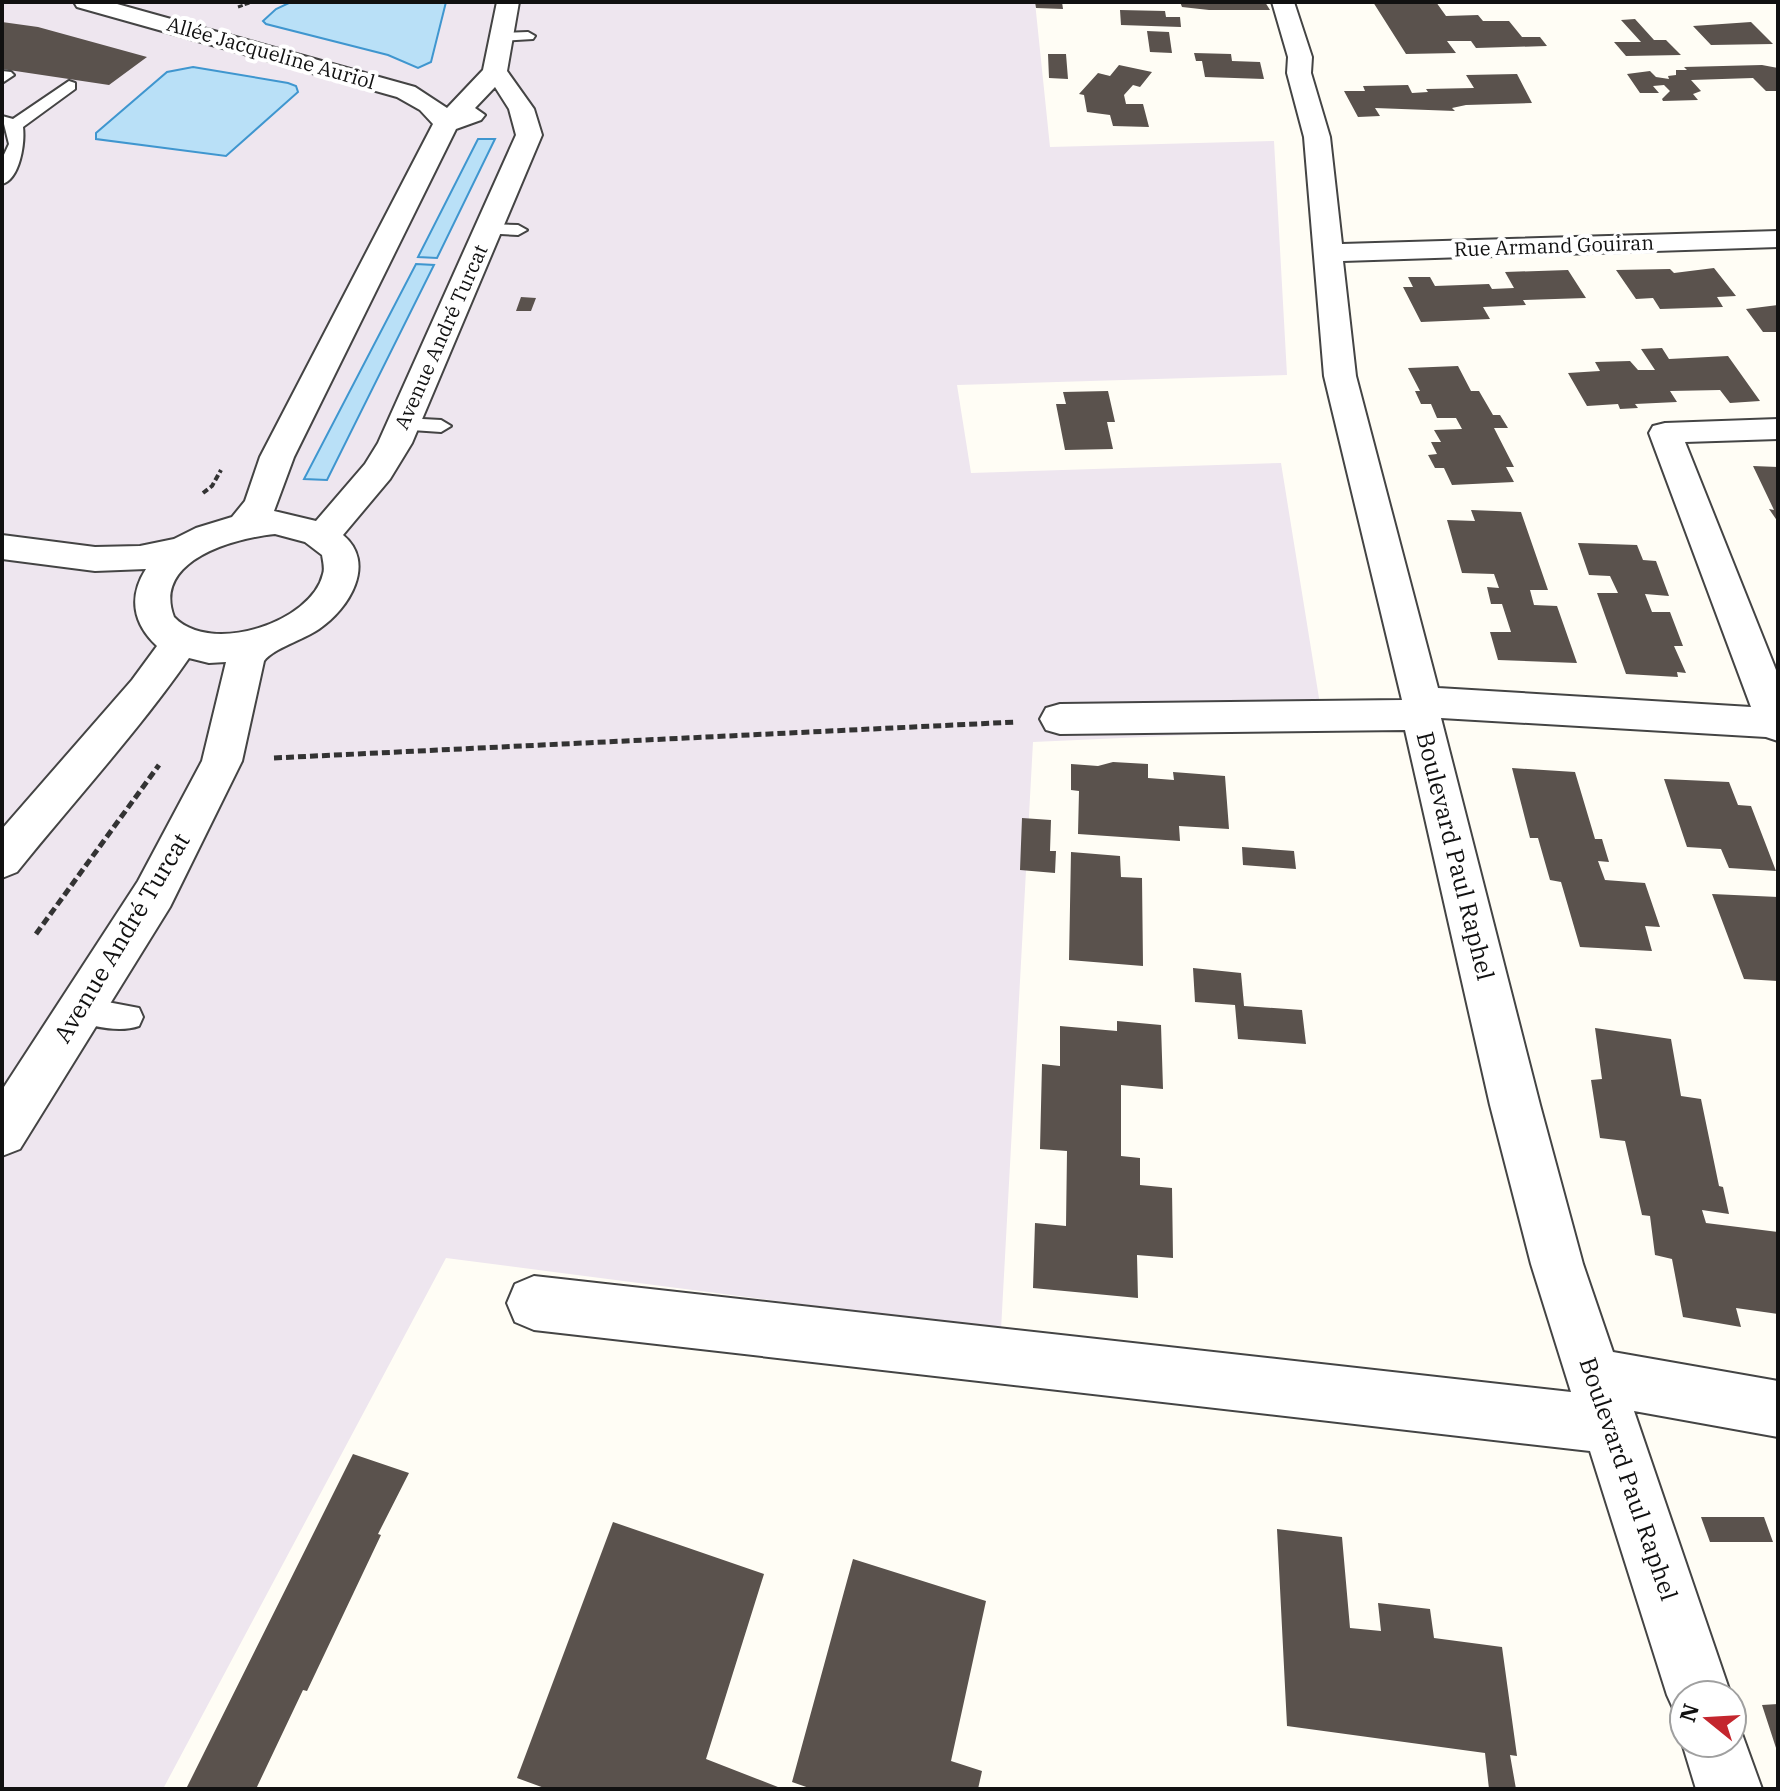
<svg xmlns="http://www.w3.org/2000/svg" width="1780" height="1791" font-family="'IBM Plex Serif',serif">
<rect width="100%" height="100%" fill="#fffdf5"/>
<path fill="#eee6ef" d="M2 2H1035L1050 147 1274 141 1287 375 957 385 971 473 1281 463 1324 729 1033 742 1001 1330 446 1258 163 1789H2Z"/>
<path fill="#b9e0f7" stroke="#3f96cf" stroke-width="2" d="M291 2H446L431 62 418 68 388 55 266 24 263 21 276 9Z
M193 67 288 83 296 86 298 92 226 156 96 139V133L167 72Z
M478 139H495L437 258 418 257Z
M416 264 434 265 327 480 304 479Z"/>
<path fill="#5a524d" d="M1035 2H1062L1063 9 1036 8Z
M1180 2H1265L1270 10H1209L1182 7Z
M1373 2H1436L1446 16 1478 15 1483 21H1509L1522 37H1540L1547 46 1476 48 1471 41H1447L1456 53 1406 54Z
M1120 10 1165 11 1166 17H1180L1181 27 1121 25Z
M1635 19 1654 40H1666L1681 55 1626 56 1614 42H1641L1621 20Z
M2 22 38 27 147 57 109 85 2 69Z
M1751 22 1773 44 1711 45 1693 26Z
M1147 31 1169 32 1172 53 1150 52Z
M1194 53 1231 54 1232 61 1260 62 1264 79 1205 77 1202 61H1196Z
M1048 54H1066L1068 79 1049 78Z
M1119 65 1152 72 1140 87 1133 85 1124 95 1126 104H1143L1149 127 1113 126 1110 115 1087 112 1084 95 1079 94 1098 73 1110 76Z
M1762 65 1778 68V91H1766L1753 78 1691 80 1701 91 1693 94 1698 100 1663 101 1662 99 1670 91 1664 85 1653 86 1659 93H1640L1627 74 1650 71 1656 77 1669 79 1668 76 1676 75V70H1687L1684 67Z
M1517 74 1532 103 1466 105 1452 108 1455 111 1375 108 1380 116 1358 117 1344 91H1365L1363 86 1408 85 1412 93 1428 92 1426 89 1474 88 1466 75Z
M1714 268 1736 296 1717 297 1723 307 1660 309 1653 298 1636 299 1616 270 1670 269 1674 273Z
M1568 270 1586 298 1523 300 1526 305 1483 307 1490 319 1421 322 1403 287H1413L1408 277H1430L1435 286 1489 284 1492 289 1514 288 1505 272Z
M521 297 536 298 531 311H516Z
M1778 305V332H1763L1746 309Z
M1662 348 1669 359 1728 356 1760 401 1730 403 1720 390 1670 391 1677 402 1635 404 1638 408 1620 409 1618 404 1587 406 1568 373 1600 371 1595 362 1630 361 1638 370H1655L1641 349Z
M1458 366 1471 391H1479L1493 415H1500L1508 428H1494L1514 467H1506L1514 482 1452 485 1444 468H1435L1428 455 1437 454 1431 442H1441L1434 430 1462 429 1456 418H1437L1431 404H1421L1415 391H1420L1408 368Z
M1108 391 1115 422H1107L1113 449 1065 450 1056 404H1066L1063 392Z
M1753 466 1778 467V522L1769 509 1774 510Z
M1471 510 1521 512 1548 590H1530L1534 605 1557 606 1577 663 1498 660 1490 632H1511L1502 604H1491L1487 587 1499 588 1494 574 1462 573 1447 520 1475 521Z
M1578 543 1637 545 1643 560 1656 561 1669 596 1645 594 1652 612H1670L1683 646H1674L1686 673 1677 672 1678 677 1626 674 1597 593H1618L1610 576 1589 575Z
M1113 762 1148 764V778L1174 780 1173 772 1225 776 1229 829 1179 826 1180 841 1078 834 1079 791 1071 790V764L1098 766Z
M1512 768 1575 772 1595 839H1602L1609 862 1598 861 1605 880 1645 883 1660 927 1645 926 1652 951 1580 947 1561 882 1550 880 1538 838H1530Z
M1664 779 1729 782 1738 805 1751 806 1776 871 1729 868 1721 849 1687 847Z
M1022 818 1051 820 1050 851H1056L1055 873 1020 870Z
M1242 847 1294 851 1296 869 1243 865Z
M1071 852 1120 856 1121 877 1142 878 1143 966 1069 960Z
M1712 894 1778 897V981L1744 979Z
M1193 968 1241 973 1244 1006 1302 1010 1306 1044 1238 1039 1235 1005 1195 1002Z
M1117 1021 1161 1025 1163 1089 1121 1085V1156L1140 1158V1185L1172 1188 1173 1258 1137 1255 1138 1298 1033 1288 1035 1223 1066 1226 1067 1151 1040 1149 1042 1064 1060 1066V1026L1117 1031Z
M1595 1028 1671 1039 1681 1096 1701 1099 1719 1186 1723 1187 1729 1214 1702 1210 1706 1223 1778 1232V1314L1736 1308 1741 1327 1683 1317 1672 1259 1655 1255 1650 1216 1642 1215 1625 1141 1600 1138 1591 1080 1602 1079Z
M353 1454 409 1473 378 1534 381 1535 307 1691 303 1690 256 1789H186Z
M1701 1517H1764L1773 1542H1710Z
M613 1522 764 1574 706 1759 783 1789H547L517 1778Z
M1277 1529 1342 1537 1350 1628 1381 1631 1378 1603 1430 1609 1434 1638 1502 1647 1517 1756 1510 1755 1516 1789H1489L1485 1753 1287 1726Z
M853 1559 986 1601 951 1761 982 1771 978 1789H812L792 1782Z
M1778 1704V1751H1777L1762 1705Z"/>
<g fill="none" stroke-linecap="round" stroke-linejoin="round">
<g stroke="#444" stroke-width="4">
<path id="service" d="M528 32 535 36 533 39 501 41 494 37 501 33Z
M2 71 11 72 14 75 2 83Z
M69 81 75 83V89L23 127C25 143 20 179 2 184V159L9 144 2 116 13 119Z
M488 224 518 225 527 230 518 235 482 233 479 229Z
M404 418 441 420 451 426 441 432 397 429 394 424 397 419Z
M81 997 139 1008 143 1017 139 1026C119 1033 90 1026 70 1019L66 1010 70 1001Z"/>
</g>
<g stroke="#444" stroke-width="4">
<path id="minor" d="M74 2H110L415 87 447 108 483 70 497 2H519L507 71 534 109 542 135 412 443 390 479 343 535C377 563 349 609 319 629 303 640 274 648 264 661L242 761 170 907 20 1149 2 1156V1090L138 881 202 761 226 662 209 663 189 658C137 733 74 801 17 872L2 878V829L132 680 157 646C133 624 128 597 146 569L95 571 2 559V535L95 547 140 546 174 539 196 528 232 517 245 501 260 457 433 124 420 110 397 97 77 7ZM495 87 509 109 516 135 378 443 365 464 316 521 274 511 294 457 456 129 481 120 485 115 475 108ZM275 534 305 542 322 555C323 561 325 569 323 574 312 622 211 656 174 617 152 560 235 538 275 534Z
M1272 2H1294L1312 57 1311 73 1330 137 1342 244 1778 231V247L1343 261 1356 376 1438 688 1751 707 1649 433 1653 426 1665 423 1778 419V439L1685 442 1778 675V741L1766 737 1441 718 1540 1105 1583 1264 1613 1352 1778 1381V1437L1634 1411 1731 1695H1684V1720L1677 1717 1667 1695 1590 1451 534 1330 515 1322 507 1303 515 1284 534 1276 1571 1392 1531 1264 1490 1105 1405 730 1060 734 1046 730 1040 719 1046 708 1060 704 1402 700 1324 376 1304 137 1287 73 1288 57Z
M1732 1718 1737 1720 1762 1789H1696L1682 1743 1684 1738V1743H1732Z"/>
</g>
<path stroke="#333" stroke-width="3" stroke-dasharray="5 2" stroke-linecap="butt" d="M238 7 252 2"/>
<path stroke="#333" stroke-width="4" stroke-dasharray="6 3" stroke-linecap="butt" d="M203 493 212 486 221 470"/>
<path stroke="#333" stroke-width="5" stroke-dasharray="8 4" stroke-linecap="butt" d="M274 758 1016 722
M36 934 159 765"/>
<use href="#service" fill="#fff" fill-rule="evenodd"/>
<use href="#minor" fill="#fff" fill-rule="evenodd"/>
</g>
<g text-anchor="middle" stroke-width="8" stroke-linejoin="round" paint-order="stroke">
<g font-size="20" fill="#111" stroke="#fff">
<text transform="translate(271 53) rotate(16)" y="7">Allée Jacqueline Auriol</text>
<text transform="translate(1554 246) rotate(-2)" y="7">Rue Armand Gouiran</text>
<text transform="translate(441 337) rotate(-66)" y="7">Avenue André Turcat</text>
</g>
<g font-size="24" fill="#111" stroke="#fff">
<text transform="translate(1455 856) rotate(76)" y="8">Boulevard Paul Raphel</text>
<text transform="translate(122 938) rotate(-59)" y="8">Avenue André Turcat</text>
<text transform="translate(1628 1479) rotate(71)" y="8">Boulevard Paul Raphel</text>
</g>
</g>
<rect width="1780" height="1791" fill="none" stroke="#111111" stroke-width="8"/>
<g transform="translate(1708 1719) rotate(288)"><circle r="38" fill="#ffffff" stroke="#a0a0a0" stroke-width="2"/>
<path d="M0-6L14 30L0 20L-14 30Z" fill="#c4262e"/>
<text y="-12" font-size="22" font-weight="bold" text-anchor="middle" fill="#111111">N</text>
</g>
</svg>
